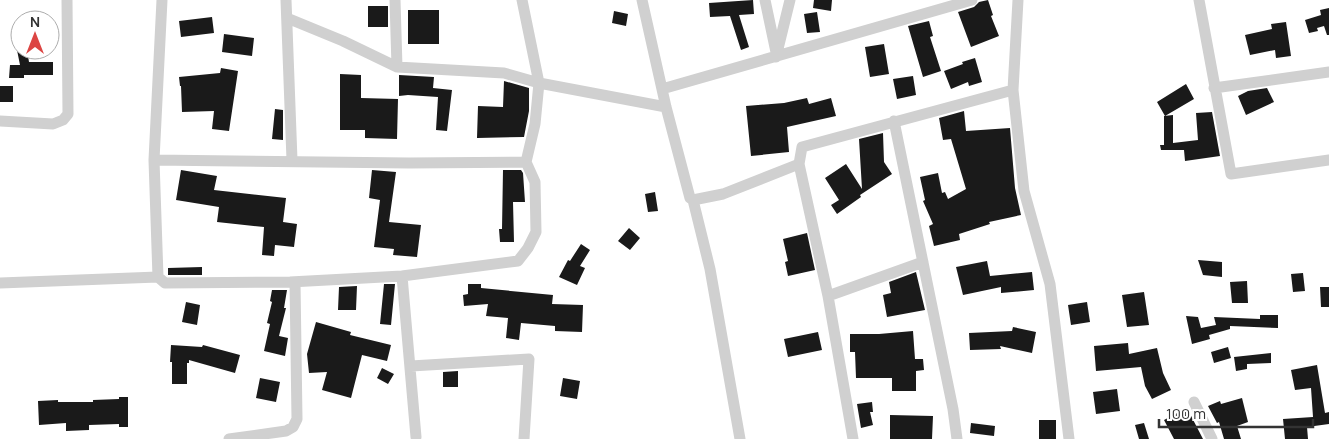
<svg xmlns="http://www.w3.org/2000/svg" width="1329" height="439" font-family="Manrope,sans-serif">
<rect width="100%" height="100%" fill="#fff"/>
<path fill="#1a1a1a" d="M753 0 754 14 739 15 749 47 741 50 730 16 710 17 709 3Z
M814 0H832L831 11 813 8Z
M988 0 993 15 991 16 999 36 971 47 958 12 974 7 979 2Z
M368 6H388V27H368Z
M1329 8V35H1327L1324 26 1317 28 1318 31 1309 33 1305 20 1321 15 1320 10Z
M408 10H439V44H408Z
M614 11 628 14 626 26 612 23Z
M817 12 820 32 807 33 804 14Z
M212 17 214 33 181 37 179 21Z
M929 21 933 36 930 37 941 71 923 77 908 26Z
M1286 22 1291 56 1276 58 1275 50 1250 55 1245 35 1272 29 1271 24Z
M224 34 254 38 252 56 222 52Z
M884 44 889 74 870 77 865 47Z
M17 50H27L29 62H53V75H24V78H9L10 65H20Z
M975 58 982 82 969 86 968 82 951 89 944 71 963 64 962 62Z
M221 68 238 71 229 131 212 129 214 111 182 112 181 86H180L179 77 220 73Z
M340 74 361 75V98L398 99 397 139 365 138V130H340Z
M399 75 434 77 433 88 452 90 447 131 436 130 438 97 408 95 399 96Z
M913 76 916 95 897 99 893 79Z
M504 81 529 88V111L524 137 477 138 478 106 503 107Z
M1186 84 1194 99 1165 116 1157 102Z
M0 86H13V102H0Z
M1267 88 1274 102 1246 115 1238 96 1248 91Z
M807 98 809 104 831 98 836 116 787 127 789 152 751 156 746 106 784 103Z
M275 109 283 110V140L272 139Z
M964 111 966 131 1010 128 1015 188 1021 215 989 222 990 224 959 234 960 240 934 246 929 226 933 224 923 201 925 200 920 177 938 173 942 193 945 192 948 199 966 189 951 139 943 140 939 118Z
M1212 112 1220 156 1185 161 1184 150H1161L1160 145H1164V116L1173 115V143L1198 140 1196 113Z
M883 133 884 162 892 174 860 195 861 197 837 214 831 205 839 200 825 178 846 164 862 189 859 139Z
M181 170 217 176 214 190 286 198 283 222 297 224 294 247 275 245 274 256 262 255 264 227 217 222 219 207 176 200Z
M372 170 396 172 389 222 421 225 417 257 393 255 394 249 374 247 380 200 369 198Z
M503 170H521L523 173 525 202H513L514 242H500L499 229H502Z
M655 192 658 211 648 212 645 194Z
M629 228 640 238 630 250 618 241Z
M807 233 815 270 788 276 785 262 788 261 783 239Z
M581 244 590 250 580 266 585 268 577 285 559 277 568 260 570 261Z
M1198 260 1222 262V277L1203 275Z
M987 261 990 276 1032 272 1034 290 1001 293V287L963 295 956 267Z
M202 267V275H168V268Z
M916 272 925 310 887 317 883 295 891 293 889 282Z
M1303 273 1305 291 1293 292 1291 274Z
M1247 281 1248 303H1232L1230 282Z
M384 284H395L391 325 380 324Z
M468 284H481V288L553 295 552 304 583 305 582 332 555 331V326L521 323 519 340 506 338 508 318 486 316 488 304 464 306 463 295 468 294Z
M357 286 356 310H338L339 287Z
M1320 287H1329V307H1321Z
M272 290H287L284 308H286L279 336 288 338 285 356 264 351 270 324 267 323 272 302 270 301Z
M1144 292 1149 325 1127 327 1122 295Z
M186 302 200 305 197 325 182 322Z
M1087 302 1090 322 1071 325 1068 305Z
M1260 315H1278V328L1230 326V329L1209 335 1210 339 1192 344 1186 316 1198 317 1201 328 1216 325 1214 317 1260 319Z
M316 322 351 332 350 335 391 345 387 361 362 355 351 398 322 390 327 372 309 373 307 354Z
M1013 327 1036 332 1032 353 1000 346 1001 349 970 350 969 333 1012 331Z
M913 331 915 359H923L924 370 916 371V391H892V378H856L855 352H850V334H879Z
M818 332 822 350 788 357 784 339Z
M1128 343 1129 354 1157 348 1163 373 1171 390 1152 399 1145 386 1141 367 1096 371 1094 346Z
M171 345 202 347 203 345 240 355 235 373 189 360V363H187V384H172V362H170Z
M1228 347 1231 358 1214 363 1211 352Z
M1271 353V363L1247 364V369L1236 371 1234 357Z
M1317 365 1325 413 1329 412V424L1307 427 1308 439H1285L1283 419 1313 417 1311 388 1295 390 1291 370Z
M382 368 394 374 388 384 377 378Z
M458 371V387H443V372Z
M260 378 280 382 276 402 256 398Z
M563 378 580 381 577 399 560 396Z
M1117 389 1120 411 1096 414 1093 392Z
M119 397H128V427H119V424L89 425V430L66 431V423L39 425 38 401 58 400V402H93V400L119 399Z
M1242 398 1248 422 1237 426 1241 439H1224L1219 422 1217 423 1208 406 1220 401 1221 404Z
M872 402 873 412H870L873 425 861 428 857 404Z
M1187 408 1203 439H1174L1164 420Z
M890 415 933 416 932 439H890Z
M1039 420H1056V439H1039Z
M971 423 995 426 994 436 970 433Z
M1144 423 1149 439H1139L1135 425Z"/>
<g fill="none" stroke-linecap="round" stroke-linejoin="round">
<path stroke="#d0d0d0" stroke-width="11" d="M162 0 154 160 158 277 165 283 290 282 402 276 518 261 528 248 536 232 535 182 526 162 535 124 539 83 522 0
M286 0 292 160
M395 0 397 67
M642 0 666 107 690 198 693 200 723 194 799 164 802 147 1013 90
M765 0 776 52
M1018 0 1013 90 1024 191 1050 284 1069 439
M1199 0 1231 174 1329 160
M287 18 343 41 397 67 504 73 539 83 666 107
M776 57 790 0
M1214 88 1329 72
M662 89 972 0
M0 121 53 124 63 120 68 114 67 0
M894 121 953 409 957 439
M154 160 409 163 526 162
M799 164 828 296 853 439
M693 200 710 269 740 439
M402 276 416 437
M0 283 158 277
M828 296 923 262
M411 366 529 359 524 439
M1194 402 1212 439
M229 439 286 431 293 427 297 419 295 282"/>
</g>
<g transform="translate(35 35)"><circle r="24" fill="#ffffff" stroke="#adadad"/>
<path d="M0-4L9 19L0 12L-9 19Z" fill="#dc4543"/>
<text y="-8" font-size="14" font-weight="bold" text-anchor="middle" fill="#333333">N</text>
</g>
<path d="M1159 419v8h154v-8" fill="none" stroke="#333333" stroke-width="2.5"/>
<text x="1166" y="419" font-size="15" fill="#333333" stroke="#ffffff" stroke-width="4" paint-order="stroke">100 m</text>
</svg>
